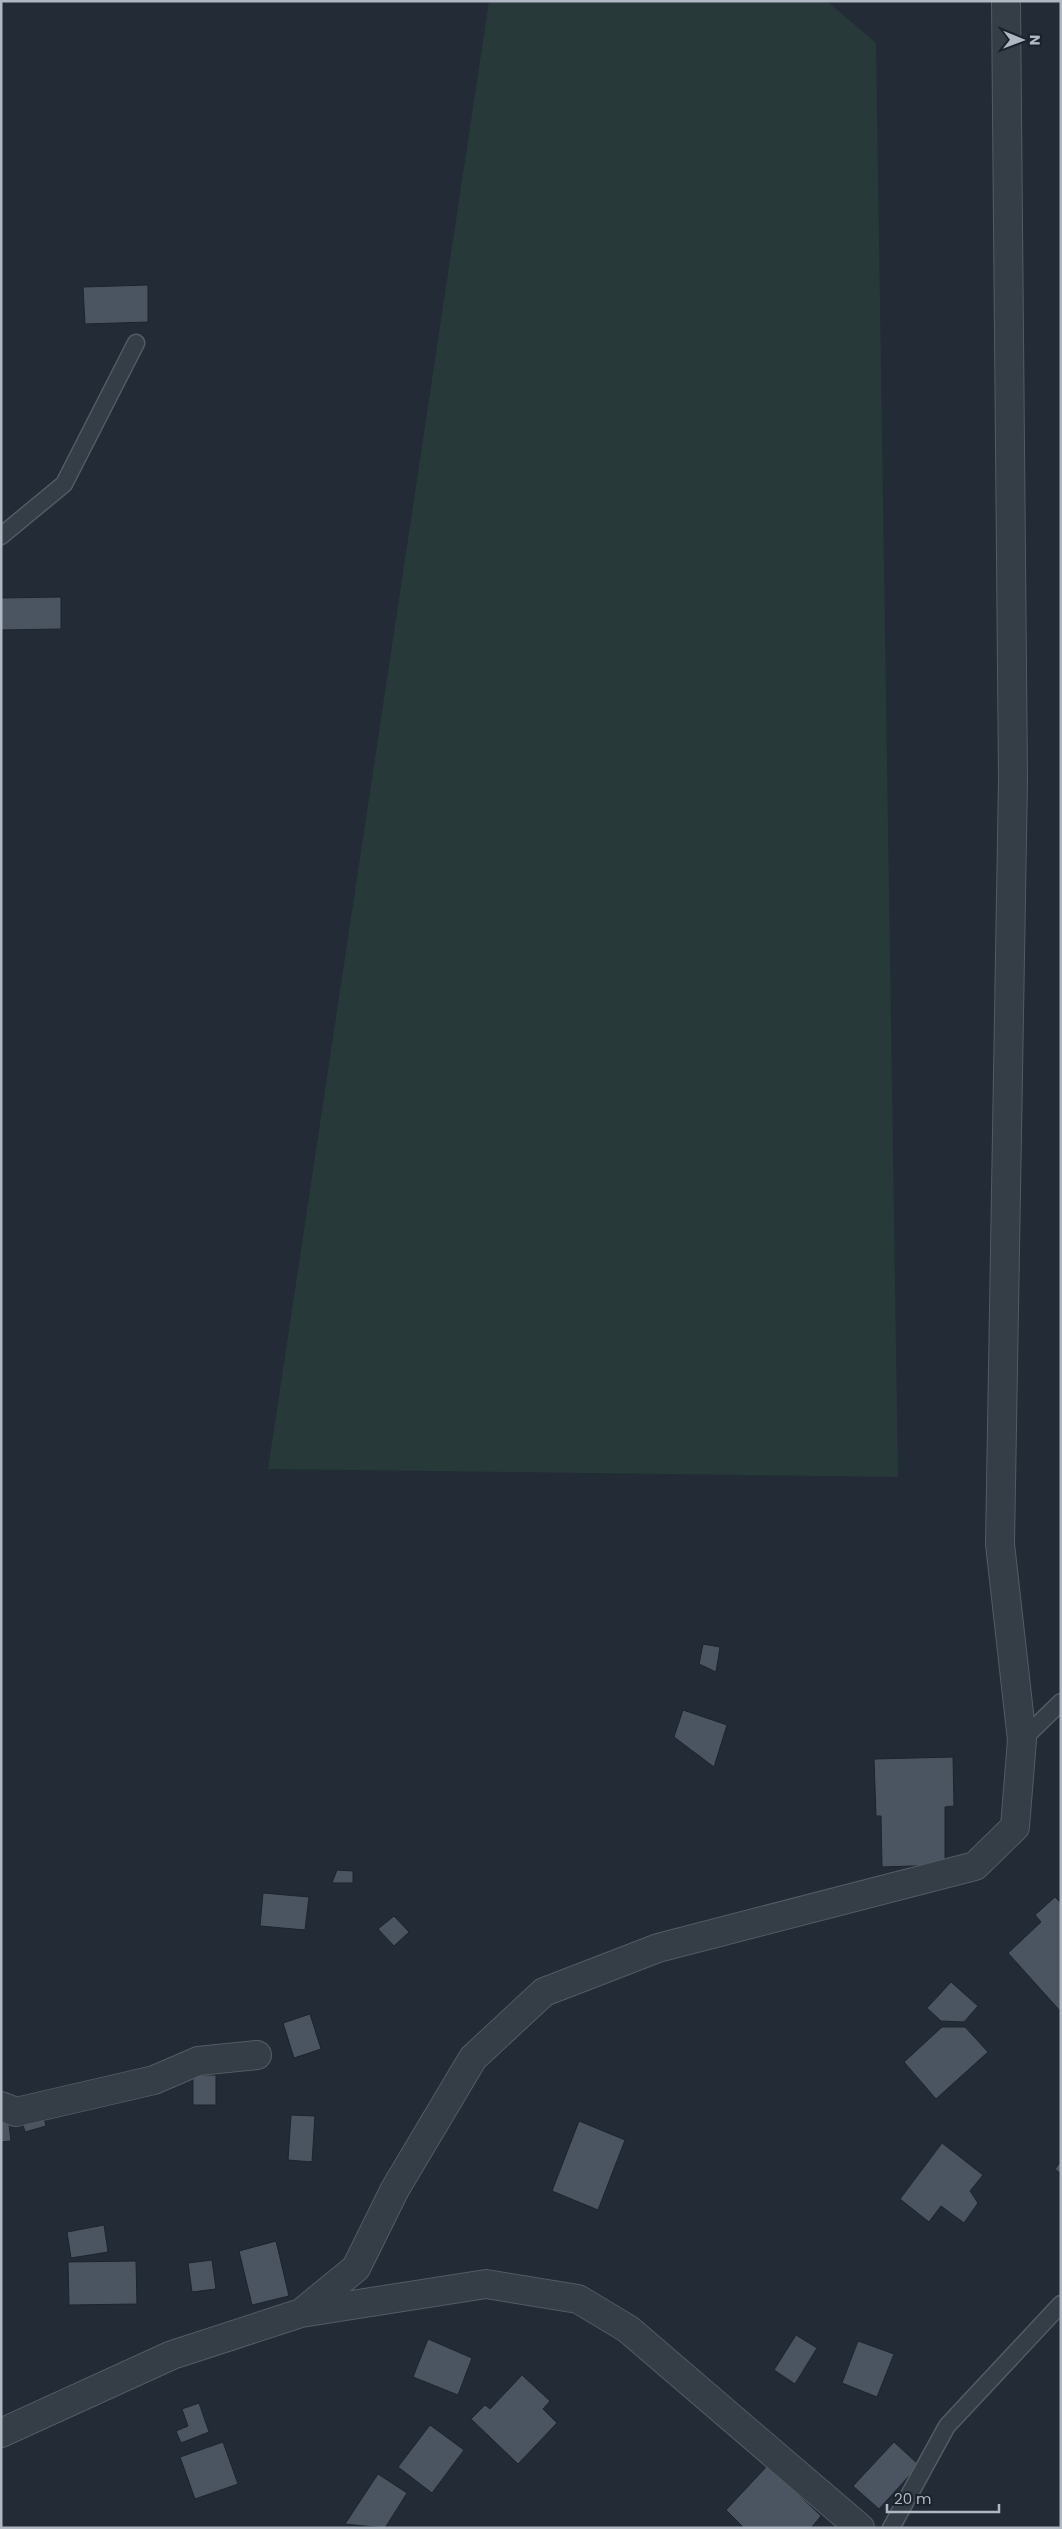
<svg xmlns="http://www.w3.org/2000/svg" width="1062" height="2529" font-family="Poppins,sans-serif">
<rect width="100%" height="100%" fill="#222b36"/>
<path fill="#273939" d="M489 1H827L876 43 898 1477 268 1469Z"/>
<path fill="#4a5561" stroke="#1d242d" d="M148 285V322L85 324 83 287Z
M61 597V629L1 630V598Z
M703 1644 720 1647 716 1672 699 1664Z
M683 1710 727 1725 714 1767 674 1737Z
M953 1757 954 1806 945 1807V1865L882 1867 881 1816H876L874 1759Z
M337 1870 353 1871V1883H332Z
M263 1893 309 1897 305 1930 260 1926Z
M1055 1897 1061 1903V2012L1008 1953 1041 1922 1035 1915Z
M394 1916 409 1932 394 1946 378 1929Z
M951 1982 978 2006 964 2022 941 2021 927 2008Z
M310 2014 321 2049 294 2058 283 2023Z
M942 2027H965L988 2052 936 2099 904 2062Z
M193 2075H216V2105H193Z
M42 2111 46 2126 25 2132 21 2117Z
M291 2115 315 2116 312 2162 288 2160Z
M8 2116 11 2141 1 2142V2117Z
M579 2121 625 2140 598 2210 552 2191Z
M942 2143 983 2175 970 2191 978 2203 964 2223 941 2206 929 2222 900 2199Z
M1061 2161V2174L1055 2169Z
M104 2225 108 2252 71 2258 67 2232Z
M276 2241 289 2296 252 2305 239 2251Z
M212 2260 216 2289 192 2292 188 2263Z
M136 2261 137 2304 69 2305 68 2262Z
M796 2335 817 2348 795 2384 774 2370Z
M428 2339 472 2358 458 2395 413 2377Z
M858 2341 894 2354 877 2397 842 2383Z
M522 2375 550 2401 543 2409 557 2423 518 2464 471 2419 485 2405 490 2409Z
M199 2403 209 2432 181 2443 176 2431 188 2426 182 2409Z
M430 2425 464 2450 432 2493 398 2467Z
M223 2442 238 2484 195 2499 180 2457Z
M894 2442 919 2465 879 2509 853 2486Z
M768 2465 821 2516 811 2528H744L726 2510Z
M378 2474 407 2493 385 2528 345 2524Z"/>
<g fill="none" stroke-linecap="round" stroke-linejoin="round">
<g stroke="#535b64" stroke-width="19">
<path id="service" d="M1 536 64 484 136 343
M1022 1740 1061 1702
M891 2528 947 2426 1061 2304"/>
</g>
<g stroke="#535b64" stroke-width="30">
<path id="minor" d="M1 2106 16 2112 154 2080 198 2061 257 2055
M301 2313 356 2268 395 2189 473 2058 544 1992 658 1948 975 1866 1015 1827 1022 1740 1000 1544 1013 780 1006 1
M1 2433 172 2355 301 2313 486 2284 578 2299 628 2329 860 2528"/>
</g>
<use href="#service" stroke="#353d46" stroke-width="16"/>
<use href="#minor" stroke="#353d46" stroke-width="28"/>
</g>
<rect width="1062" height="2529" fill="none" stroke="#b0b8c3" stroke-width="5"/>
<g transform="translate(1022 40) rotate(91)" stroke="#1b222b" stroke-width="4" paint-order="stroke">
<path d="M0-4L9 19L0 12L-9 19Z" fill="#b0b8c3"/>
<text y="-8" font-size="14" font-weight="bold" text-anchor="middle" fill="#b0b8c3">N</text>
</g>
<path d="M887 2504v8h112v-8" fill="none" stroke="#b0b8c3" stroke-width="2.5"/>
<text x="894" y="2504" font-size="15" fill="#b0b8c3" stroke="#1b222b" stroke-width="4" paint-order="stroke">20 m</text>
</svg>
